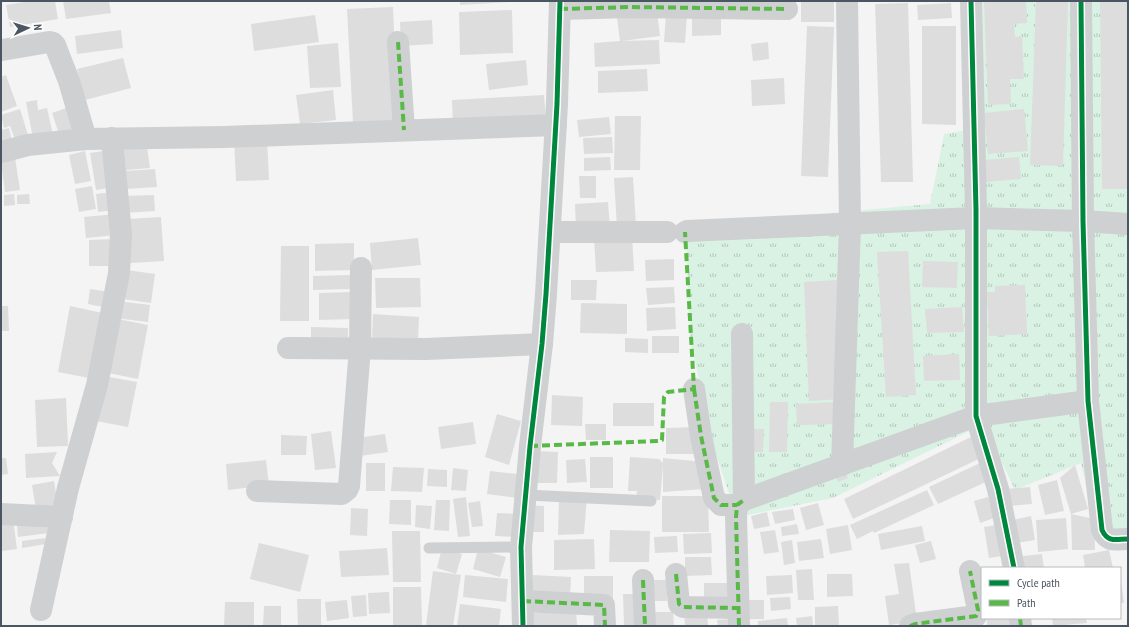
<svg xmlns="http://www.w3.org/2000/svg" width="1129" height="627" font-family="'PT Sans Narrow',sans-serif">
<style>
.grass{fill:url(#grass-tufts)}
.building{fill:#ddddde}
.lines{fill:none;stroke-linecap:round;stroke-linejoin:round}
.service{stroke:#ced0d2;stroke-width:11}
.minor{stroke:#ced0d2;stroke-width:22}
.quiet{stroke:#58b947;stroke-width:4;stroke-dasharray:8 4;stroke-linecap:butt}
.cycleway-casing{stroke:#fff;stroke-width:8}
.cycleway{stroke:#00873e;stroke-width:5}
</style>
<defs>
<pattern id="grass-tufts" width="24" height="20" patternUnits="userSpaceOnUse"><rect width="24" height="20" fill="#d9f2e3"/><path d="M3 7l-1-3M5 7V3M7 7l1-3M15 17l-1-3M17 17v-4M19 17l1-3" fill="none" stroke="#b2c7bb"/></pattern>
</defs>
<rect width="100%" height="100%" fill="#f4f4f4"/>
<path class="grass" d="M971 1H1128V541L1100 546 1081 463 1015 490 984 424 833 498 737 517 715 452 690 338 686 231 743 221 930 204 944 134 972 129Z"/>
<g class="building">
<path d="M30 1H55L58 19 10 27 6 5Z"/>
<path d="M63 1H109L111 13 66 19Z"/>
<path d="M460 1H511V2L460 5Z"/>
<rect x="801" y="1" width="33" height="21"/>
<path d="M984 1H1026L1027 23 1014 24 1015 37 1022 36 1024 79H1010L1011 104 988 105Z"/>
<path d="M1036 1H1068L1063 166 1030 165Z"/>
<path d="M1100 1H1128V189H1102Z"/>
<path d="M908 3 913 182H881L875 4Z"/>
<path d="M951 3 952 18 918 20 917 5Z"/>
<path d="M393 7 398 121 353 123 347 9Z"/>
<path d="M512 10 513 53 460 55 459 12Z"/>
<path d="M657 12 660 36 622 41 659 40 660 64 595 67 594 43 620 41 617 18Z"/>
<path d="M666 14 687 16 685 43 664 42Z"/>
<path d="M315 15 319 42 254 51 251 24Z"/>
<path d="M692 16H721V35L692 36Z"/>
<path d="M432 20 433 44 401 46 400 22Z"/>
<path d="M807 26 834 27 828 177 801 176Z"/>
<path d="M922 26H956V125L922 124Z"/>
<path d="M121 30 123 48 77 54 75 36Z"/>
<path d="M768 42 769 59 753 61 751 44Z"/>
<path d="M338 43 341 87 310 88 307 46Z"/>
<path d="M123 58 131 88 85 100 77 69Z"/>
<path d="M526 60 528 85 489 90 486 64Z"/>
<path d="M647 69 648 91 598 93V71Z"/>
<path d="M6 75 17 106 1 112V77Z"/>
<path d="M784 78 785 104 752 106 751 80Z"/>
<path d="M333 90 336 120 300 124 296 95Z"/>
<path d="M544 95 546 120 453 126 452 100Z"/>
<path d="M37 100 38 110 47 108 54 139 34 143 26 102Z"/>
<path d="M69 107 76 128 59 134 52 113Z"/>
<path d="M20 109 29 138 16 142 10 126 4 128 1 115Z"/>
<path d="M1024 109 1028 151 988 154 984 113Z"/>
<path d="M615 116H641L640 170H614Z"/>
<path d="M609 117 611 134 579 137 577 120Z"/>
<path d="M9 128 13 145 1 148V130Z"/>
<path d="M612 137 613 153 584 154 583 138Z"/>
<path d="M267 139 269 180 236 181 234 140Z"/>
<path d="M147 147 150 168 126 170 124 149Z"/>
<path d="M85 151 91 181 75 184 69 155Z"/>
<path d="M103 151 109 188 96 190 90 153Z"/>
<path d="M610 157 611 170 584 171V158Z"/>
<path d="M1019 157 1021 179 986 182 984 160Z"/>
<path d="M15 158 20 190 5 192 1 162Z"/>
<path d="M155 169 157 187 126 189 125 171Z"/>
<path d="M579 176H596V198H580Z"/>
<path d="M633 177 636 226 617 227 614 178Z"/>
<path d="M92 186 96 209 79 212 75 189Z"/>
<path d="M112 192 114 210 98 212 96 194Z"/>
<path d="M14 194 15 205 4 206V195Z"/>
<path d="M29 194 30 204H17V195Z"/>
<path d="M154 195 155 211 123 213 122 196Z"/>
<path d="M608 202 610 227 576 229 575 204Z"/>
<path d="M115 214 117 235 86 238 84 217Z"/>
<path d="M161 217 164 261 130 263 127 219Z"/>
<path d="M632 236 634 271 596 272 594 237Z"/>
<path d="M418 238 421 265 372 270 370 243Z"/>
<path d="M116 239V266H89V240Z"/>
<path d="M354 243V270L315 271V244Z"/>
<path d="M281 246H309V321H280Z"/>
<path d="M908 251 916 395 886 397 877 252Z"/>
<path d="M674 259V280L646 281 645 260Z"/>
<path d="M923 261 958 262 957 288 922 287Z"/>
<path d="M127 270 155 274 151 303 123 299Z"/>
<path d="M350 275V289L313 290V276Z"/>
<path d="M375 278H420L421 307 376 308Z"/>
<path d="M571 280H597L596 300H571Z"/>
<path d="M837 280 842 399 809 401 804 282Z"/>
<path d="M1025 285 1027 334 989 336 987 292H995V286Z"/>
<path d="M674 287 675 303 648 305 646 288Z"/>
<path d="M90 289 110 292 108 308 88 304Z"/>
<path d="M352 292V319L319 320V293Z"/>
<path d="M117 301 150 305 148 322 115 318Z"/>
<path d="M581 303 627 304V334L580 333Z"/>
<path d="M1 306H8L9 331H1Z"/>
<path d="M70 306 107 314 94 379 58 372Z"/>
<path d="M675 307 676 329 647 331 646 308Z"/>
<path d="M962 307 964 332 927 333 925 309Z"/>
<path d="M373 314 419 317 418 341 372 339Z"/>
<path d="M113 318 148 325 138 379 103 372Z"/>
<path d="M311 327 348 328V347H311Z"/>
<rect x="652" y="336" width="27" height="17"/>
<path d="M625 338 648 339V353L625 352Z"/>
<path d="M959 354 960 380 924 381 923 356Z"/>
<path d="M104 376 137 382 128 427 96 421Z"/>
<path d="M552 395 583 397 582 426 551 425Z"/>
<path d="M66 398 68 446 37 447 35 400Z"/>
<path d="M770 402H788L787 452H769Z"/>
<path d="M835 402 836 424 797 425 796 404Z"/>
<rect x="613" y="403" width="41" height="23"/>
<path d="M497 414 521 421 509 465 485 457Z"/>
<path d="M473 422 476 444 441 449 438 427Z"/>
<path d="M585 424H606V440H586Z"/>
<path d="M697 427 698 454H666V428Z"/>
<path d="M750 429H764L763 452H749Z"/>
<path d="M331 431 336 468 315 470 311 434Z"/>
<path d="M385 434 388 452 360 456 357 438Z"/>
<path d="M281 435 307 436 306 455H281Z"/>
<path d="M973 436 983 457 853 519 844 499Z"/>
<path d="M534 451 558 452 557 483H533Z"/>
<path d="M57 452 52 463 60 476 26 478 25 454Z"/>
<rect x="590" y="457" width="23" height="31"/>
<path d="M630 457 659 459 663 463V458L704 462V489L663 492V465L660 500 636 498 637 491H628Z"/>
<path d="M1 458H6L8 474 1 475Z"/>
<path d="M585 459 587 482 567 483 566 460Z"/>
<path d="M266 460 269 485 228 490 226 464Z"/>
<rect x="366" y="463" width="19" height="28"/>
<path d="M980 463 988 481 938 504 929 487Z"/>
<path d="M1075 465 1088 509 1071 514 1060 478Z"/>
<path d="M393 467 424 468 422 492 391 491Z"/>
<path d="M453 468 468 470 466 491 451 490Z"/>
<path d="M428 469 447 470V487L427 486Z"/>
<path d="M490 471 527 475 524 499 487 494Z"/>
<path d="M845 471 848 478 838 482 835 475Z"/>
<path d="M1057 480 1064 511 1045 515 1038 485Z"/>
<path d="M54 481 58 506 36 510 32 485Z"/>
<path d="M1030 487 1032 504 1008 506 1006 489Z"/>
<path d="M927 490 934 505 874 533 873 531 857 539 850 525Z"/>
<path d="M559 496 587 497 584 534 558 535Z"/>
<path d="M662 496H708L709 532H662Z"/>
<path d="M466 497 470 536 458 537 453 499Z"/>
<path d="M988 497 994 518 980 523 974 501Z"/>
<path d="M390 500H411V525L389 524Z"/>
<path d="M436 500H450L449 531 434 530Z"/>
<path d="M480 501 483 526 472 527 468 503Z"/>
<path d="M818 503 824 525 806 530 800 508Z"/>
<path d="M416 505 432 506 430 529 415 527Z"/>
<path d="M528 505 544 506V532H528Z"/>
<path d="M351 508 368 509 367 536 350 535Z"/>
<path d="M793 509 795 520 775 524 772 512Z"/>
<path d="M767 512 770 526 754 529 751 516Z"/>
<path d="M497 513 519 514 518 537 495 536Z"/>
<path d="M1071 514 1094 519 1095 550H1072Z"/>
<path d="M1031 516 1035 540 1017 543 1013 520Z"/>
<path d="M1066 518 1068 549 1038 552 1036 520Z"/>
<path d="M13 519 17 549 2 551 1 520Z"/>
<path d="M47 521 49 533 18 537 17 524Z"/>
<path d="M797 524 799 534 782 536 781 527Z"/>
<path d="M848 525 852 550 830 554 826 529Z"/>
<path d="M997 525 1002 556 989 558 984 527Z"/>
<path d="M922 526 925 541 881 550 878 534Z"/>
<path d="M610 530 650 531 649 562H609Z"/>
<path d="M775 530 779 552 764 554 760 532Z"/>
<path d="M392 531H420L421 582H393Z"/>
<path d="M711 533 712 553 684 554 683 534Z"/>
<path d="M677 536 678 552 655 553 654 537Z"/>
<path d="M45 538 46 544 22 548V541Z"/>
<path d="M594 539 595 569 554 570V540Z"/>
<path d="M821 539 824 558 799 561 797 542Z"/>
<path d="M792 540 795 563 784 565 781 542Z"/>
<path d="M931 541 936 559 920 563 915 545Z"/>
<path d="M259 543 309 555 300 592 250 579Z"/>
<path d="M387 548 389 575 341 577 339 551Z"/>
<path d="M442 548 462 554 456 574 437 568Z"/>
<path d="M478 549 506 557 500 577 473 569Z"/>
<path d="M1109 550 1113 568H1085L1083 555Z"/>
<path d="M1042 554 1044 568H1024L1023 556Z"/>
<path d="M685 557H711L712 575 685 576Z"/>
<path d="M909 563 917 621 889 625 885 596 899 594 894 564Z"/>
<path d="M812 569 814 600H798L796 570Z"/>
<path d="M433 571 461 575 453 626 426 625Z"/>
<path d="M827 574H852L853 596 827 597Z"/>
<path d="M465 575 508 579 506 602 463 597Z"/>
<path d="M533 575 571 577 570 596 532 594Z"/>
<path d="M792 575 793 593 767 595 766 576Z"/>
<rect x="584" y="576" width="29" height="23"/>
<rect x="648" y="580" width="19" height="21"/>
<path d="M1120 580H1121L1124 603H1120Z"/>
<rect x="704" y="583" width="23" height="21"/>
<path d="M393 587H421L422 626H393Z"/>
<path d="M389 592 390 613 369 614 368 593Z"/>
<path d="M623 594H638L639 626H624Z"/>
<path d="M366 595 367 616 353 617 351 596Z"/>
<path d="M790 597 791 609 771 611 770 598Z"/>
<path d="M297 599H321V626H298Z"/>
<path d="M347 600 349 618 327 621 325 602Z"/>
<path d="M748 600H764V619H749Z"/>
<path d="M225 602H254V626H224Z"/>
<path d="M460 604 501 609 499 626H457Z"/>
<path d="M264 606H281V626H263Z"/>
<path d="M838 606 839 626H815V607Z"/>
<path d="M576 609 577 626H531L530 613Z"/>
<path d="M651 612H673L674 626H651Z"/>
<path d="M707 612 708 626H685L684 613Z"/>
<path d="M812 616 813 626H797L796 618Z"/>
<path d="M787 618 788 626H758V621Z"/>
<rect x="987" y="618" width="30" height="8"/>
<path d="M1052 618H1086L1087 623 1053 626Z"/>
<path d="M731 619V626H718L717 620Z"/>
</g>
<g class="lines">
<g class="service">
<path d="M526 495 651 501"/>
<path d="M429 548 521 547"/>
</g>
<g class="minor">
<path d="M971 1 976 210V416L998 489 1014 568"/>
<path d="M1081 1 1083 221 1088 401 1102 530C1108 543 1116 539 1128 539"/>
<path d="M560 9 630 7 787 9"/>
<path d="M398 42 404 130"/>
<path d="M2 50 49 42 53 43 55 45 69 81 86 139"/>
<path d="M1 152 28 145 86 139 224 137 556 125"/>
<path d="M550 232H667"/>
<path d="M685 232 687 231 975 218 1083 221 1128 224"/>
<path d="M742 334 744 500"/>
<path d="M288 348 426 349 542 344"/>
<path d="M694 389 701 436 714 498 721 505H737"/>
<path d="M842 465 850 223 847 1"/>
<path d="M257 491 342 494 347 490 349 486 360 348 361 268"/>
<path d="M1 514 62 517"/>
<path d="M676 574 679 604 683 607 738 608"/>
<path d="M643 580 645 626"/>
<path d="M523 601 604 605 605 626"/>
<path d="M41 610 68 488 97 385 119 273 121 234 112 138"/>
<path d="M1020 618 1021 626"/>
<path d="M523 626 521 547 530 446 542 344 546 294 557 104 560 1"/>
<path d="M739 626 736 517 737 505 744 500 976 416 1088 401"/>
<path d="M910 626 915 624 976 616 978 610 970 571"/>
</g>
<g class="quiet">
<path d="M560 9 630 7 787 9"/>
<path d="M398 42 404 130"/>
<path d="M694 389 701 436 714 498 721 505H737"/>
<path d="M530 446 659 441 662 440 664 397 668 392 694 389 685 232"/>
<path d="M676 574 679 604 683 607 738 608"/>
<path d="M643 580 645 626"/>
<path d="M523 601 604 605 605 626"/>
<path d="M1020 618 1021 626"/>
<path d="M739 626 736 517 737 505 744 500"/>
<path d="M910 626 915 624 976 616 978 610 970 571"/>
</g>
<g class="cycleway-casing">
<g id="cycleway">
<path d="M971 1 976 210V416L998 489 1014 568"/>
<path d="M1081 1 1083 221 1088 401 1102 530C1108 543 1116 539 1128 539"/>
<path d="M523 626 521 547 530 446 542 344 546 294 557 104 560 1"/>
</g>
</g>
<use href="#cycleway" class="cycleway"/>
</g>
<rect width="1129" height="627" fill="none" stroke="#4a5661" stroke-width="4"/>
<rect x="981" y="567" width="140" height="52" fill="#ffffff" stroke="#b7bbc0"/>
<rect x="989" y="580" width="20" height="6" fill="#00873e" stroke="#b7bbc0"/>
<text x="1017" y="587" font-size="12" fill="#4a5661">Cycle path</text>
<rect x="989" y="600" width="20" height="6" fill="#58b947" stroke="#b7bbc0"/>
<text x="1017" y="607" font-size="12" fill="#4a5661">Path</text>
<g transform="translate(28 28) rotate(86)" stroke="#ffffff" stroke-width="3" paint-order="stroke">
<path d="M0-3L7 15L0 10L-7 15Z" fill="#4a5661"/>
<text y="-6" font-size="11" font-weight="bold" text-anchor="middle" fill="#4a5661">N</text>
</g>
</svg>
